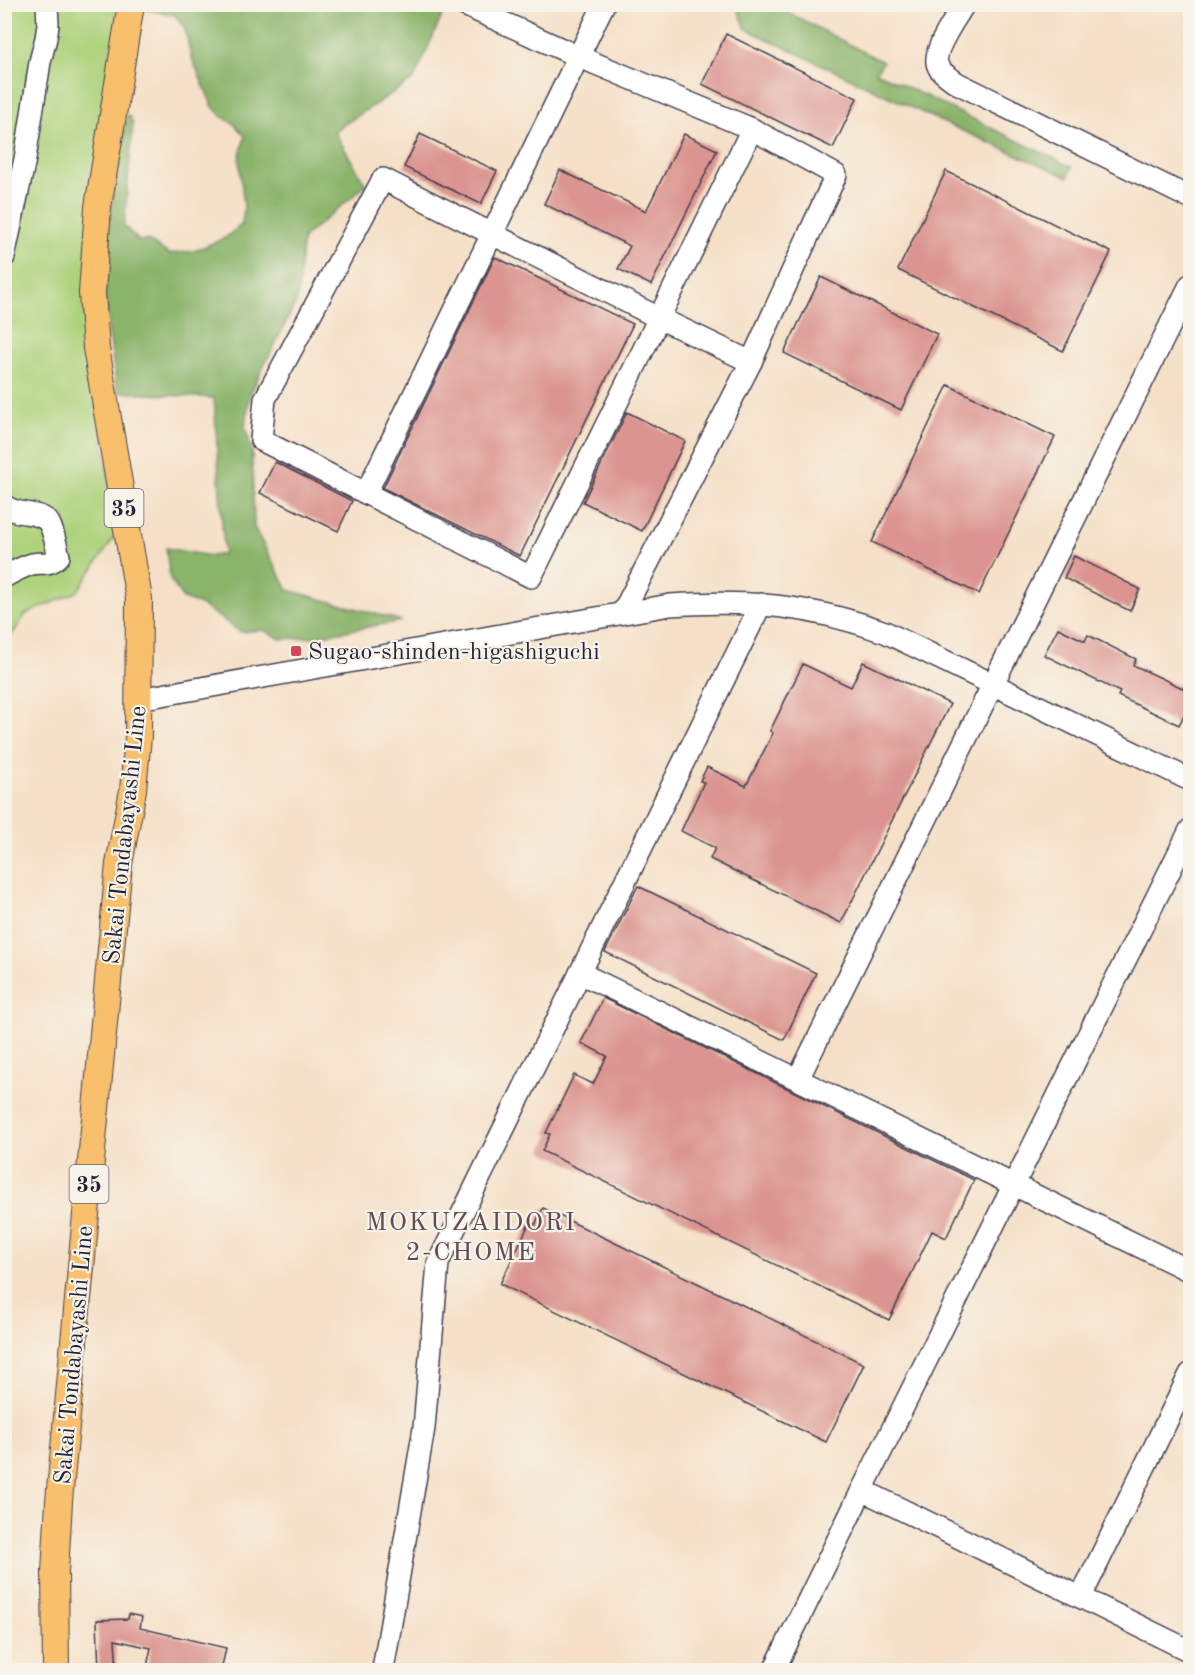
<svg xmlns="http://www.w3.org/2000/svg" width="1195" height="1675" font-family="'Old Standard TT',serif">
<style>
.green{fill:#add27b;stroke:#687a5b;stroke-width:1.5}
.forest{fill:#8ab46b;stroke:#566b53;stroke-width:1.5}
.building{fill:#db948f}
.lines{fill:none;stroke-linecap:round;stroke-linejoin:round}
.minor-casing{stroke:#423e50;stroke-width:24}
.major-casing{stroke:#423e50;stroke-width:28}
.minor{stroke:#fff;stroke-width:21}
.major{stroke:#f8bf6c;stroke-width:26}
.poi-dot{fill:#d1495b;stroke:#f7f3e8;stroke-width:2}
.labels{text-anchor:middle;stroke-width:4.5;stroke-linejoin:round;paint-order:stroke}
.shield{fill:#f7f3e8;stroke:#62616f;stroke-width:1.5}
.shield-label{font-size:22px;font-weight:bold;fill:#22223b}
.poi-label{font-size:24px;fill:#22223b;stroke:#f7f3e8;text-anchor:start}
.street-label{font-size:24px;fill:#22223b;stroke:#f7f3e8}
.neighbourhood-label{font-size:26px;letter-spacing:1.5px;fill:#634a58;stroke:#f7f3e8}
</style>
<rect width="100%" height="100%" fill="#f7f3e8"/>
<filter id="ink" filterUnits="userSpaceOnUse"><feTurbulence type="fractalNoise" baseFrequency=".0167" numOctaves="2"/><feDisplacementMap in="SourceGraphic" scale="12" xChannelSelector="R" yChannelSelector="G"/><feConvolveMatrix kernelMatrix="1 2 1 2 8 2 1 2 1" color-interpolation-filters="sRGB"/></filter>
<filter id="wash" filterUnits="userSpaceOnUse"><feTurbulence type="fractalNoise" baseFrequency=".008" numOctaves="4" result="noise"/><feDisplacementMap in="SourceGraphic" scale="24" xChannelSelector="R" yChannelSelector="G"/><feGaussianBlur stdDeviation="1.35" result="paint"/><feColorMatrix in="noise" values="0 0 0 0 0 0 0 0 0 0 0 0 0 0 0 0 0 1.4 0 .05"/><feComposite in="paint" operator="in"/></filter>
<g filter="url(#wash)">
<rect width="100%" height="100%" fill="#f5e0c7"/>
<path class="green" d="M5 5H121L85 308 116 535 77 592 26 614 5 645Z"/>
<g class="forest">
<path d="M433 4 445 9 414 79 334 131 366 185 303 238 297 300 250 394 245 426 252 450 254 527 288 590 402 621 311 637 281 639 263 630 241 632 201 605 183 599 170 579 166 548 210 556 224 554 214 398 117 392C111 348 103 302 106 257 109 210 119 162 127 115L131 118 133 125 124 226 139 241 147 240 169 254 194 251 225 238 242 224 244 207 239 159 245 136 233 123 221 116 212 105 191 56 185 29 175 15 144 9 145 5Z"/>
<path d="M736 5H774L883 62 876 72 1072 167 1068 177 940 121 746 29Z"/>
</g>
<g id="blocks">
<g class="building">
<path d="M726 34 857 98 833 148 702 84Z"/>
<path d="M420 134 497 171 481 204 404 167Z"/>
<path d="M684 134 717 150 651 285 618 269 630 246 544 204 560 170 646 211Z"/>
<path d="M946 171 1111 252 1063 351 898 270Z"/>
<path d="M495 257 633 324 520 556 383 488Z"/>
<path d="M821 277 937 334 901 410 784 353Z"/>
<path d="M948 385 1055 437 979 594 872 542Z"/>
<path d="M627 412 685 441 642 531 583 502Z"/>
<path d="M275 462 352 501 338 531 260 493Z"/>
<path d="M1074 556 1140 589 1130 611 1064 578Z"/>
<path d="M1058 628 1085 641 1088 635 1136 659 1133 665 1191 692V701L1179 725 1118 696 1120 692 1044 655Z"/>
<path d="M863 662 950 704 841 923 710 859 715 848 681 831 704 782 700 781 707 767 746 786 773 733 770 731 803 664 851 687Z"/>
<path d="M638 886 816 973 784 1040 605 952Z"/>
<path d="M603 998 974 1180 946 1238 932 1231 889 1320 542 1151 550 1134 546 1133 574 1075 593 1084 607 1056 581 1043Z"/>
<path d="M543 1208 864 1364 826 1442 500 1284 530 1222 535 1225Z"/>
<path d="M129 1614 142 1617 140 1628 226 1648 221 1671H146L151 1648 115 1640 117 1671H99L97 1620 128 1619Z"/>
</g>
</g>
</g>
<g filter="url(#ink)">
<use href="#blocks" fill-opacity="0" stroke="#423e50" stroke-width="1.5"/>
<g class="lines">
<g class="minor-casing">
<g id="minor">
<path d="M462 4 577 56 752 129 836 175 751 362 623 612"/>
<path d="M964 4C956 19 929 53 939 68 943 74 952 79 957 83L1190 198"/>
<path d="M383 179 659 318 531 577 261 440 265 399Z"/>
<path d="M4 257 25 159 40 62 46 38 48 25 47 4"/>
<path d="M751 362 659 318 752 129"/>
<path d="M366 493 604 4"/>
<path d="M4 505C17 517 41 510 49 523 54 532 56 546 59 556 50 566 43 562 32 564 22 567 13 572 4 577"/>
<path d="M139 699 670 605C751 600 809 605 885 632L1190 780"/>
<path d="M1190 830 862 1490 1190 1651"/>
<path d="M580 973 1190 1271"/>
<path d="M798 1079 1190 285"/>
<path d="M1081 1597 1190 1374"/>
<path d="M383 1670 424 1428 438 1263 761 604"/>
<path d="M774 1670 862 1490"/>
</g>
</g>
<g class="major-casing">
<path id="major" d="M56 1670 55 1572 59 1501 119 864 133 790 138 737 139 599 96 348 92 293 98 207 131 4"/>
</g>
<use href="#minor" class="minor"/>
<use href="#major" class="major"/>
</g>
</g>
<rect class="poi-dot" x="290" y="645" width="12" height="12" rx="3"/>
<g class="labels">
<g class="shield">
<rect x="104.5" y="489" width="39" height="38" rx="4.5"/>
<rect x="69.5" y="1165" width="39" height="38" rx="4.5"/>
</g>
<g class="shield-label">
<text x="124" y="516">35</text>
<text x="89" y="1192">35</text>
</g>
<g class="poi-label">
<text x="308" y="659">Sugao-shinden-higashiguchi</text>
</g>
<g class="street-label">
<text transform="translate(124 835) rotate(-84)" y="8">Sakai Tondabayashi Line</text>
<text transform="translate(73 1355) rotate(-85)" y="8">Sakai Tondabayashi Line</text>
</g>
<g class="neighbourhood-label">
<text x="471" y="1230">MOKUZAIDORI<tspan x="471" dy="30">2-CHOME</tspan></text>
</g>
</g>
<rect width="1195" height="1675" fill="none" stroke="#f7f3e8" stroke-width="24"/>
</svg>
